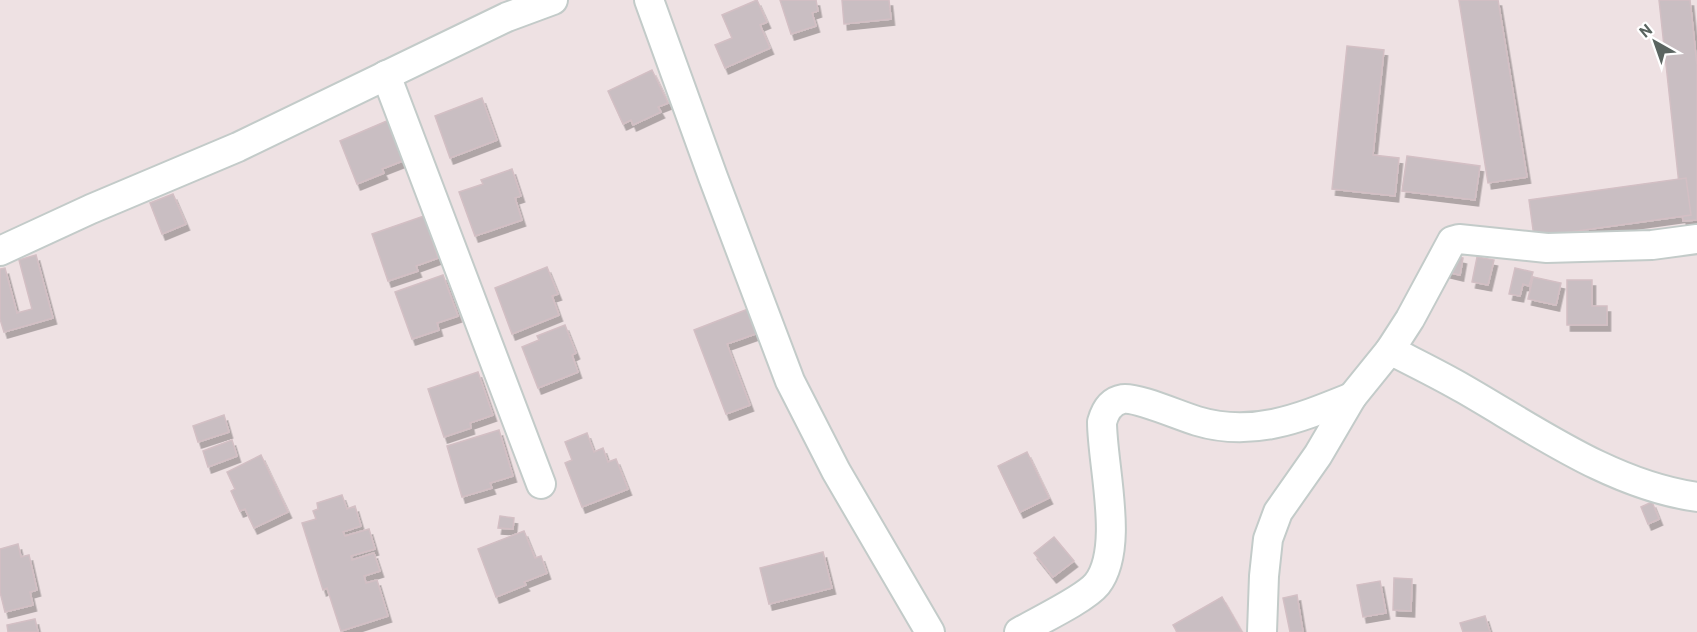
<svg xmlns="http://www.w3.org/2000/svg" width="1697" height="632" font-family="Barlow,sans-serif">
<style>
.building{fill:#c9bec2;stroke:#d3bfc4;stroke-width:1.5;filter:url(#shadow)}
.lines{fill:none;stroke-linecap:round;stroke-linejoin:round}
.minor-casing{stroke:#c3cbc9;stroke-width:32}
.minor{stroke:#fff;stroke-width:28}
</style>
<defs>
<filter id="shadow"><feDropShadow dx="3.5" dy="6" stdDeviation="0" flood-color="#0004"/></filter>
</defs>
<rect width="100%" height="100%" fill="#eee1e3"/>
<g class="building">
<path d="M757 0 767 22 760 25 770 48 725 68 715 45 732 38 722 15Z"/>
<path d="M780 0H816L818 11 812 13 816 26 791 34Z"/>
<path d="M842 0H889L891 19 844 24Z"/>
<path d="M1459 0H1498L1527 177 1488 183Z"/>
<path d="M1659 0H1690L1697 66V220L1683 221Z"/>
<path d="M1347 46 1384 50 1373 155 1399 158 1395 196 1332 189Z"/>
<path d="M652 70 668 103 658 107 661 112 633 125 631 120 623 124 608 91Z"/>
<path d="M482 98 497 140 450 158 435 116Z"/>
<path d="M389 120 405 160 382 169 384 173 357 184 340 141Z"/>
<path d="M1407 156 1480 166 1475 200 1402 191Z"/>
<path d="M512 169 521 196 515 198 522 220 475 236 459 192 483 184 481 180Z"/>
<path d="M1686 178 1691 215 1534 237 1529 200Z"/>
<path d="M173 194 186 224 162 234 150 203Z"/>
<path d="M424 216 438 258 416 266 418 271 388 281 372 234Z"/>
<path d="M36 255 53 318 4 332 0 319V269L5 268 17 313 32 309 19 260Z"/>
<path d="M1451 255 1463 258 1460 275 1447 272Z"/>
<path d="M1477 257 1494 260 1488 285 1472 282Z"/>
<path d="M547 267 558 294 552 296 559 315 512 334 495 288Z"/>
<path d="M1515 268 1533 272 1529 286 1523 284 1520 296 1509 294Z"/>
<path d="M443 275 458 316 437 323 439 330 412 339 395 292Z"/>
<path d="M1533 277 1561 283 1556 305 1528 299Z"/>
<path d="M1567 280H1592V306H1607V325H1567Z"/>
<path d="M748 309 758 333 727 344 750 405 726 414 694 330Z"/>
<path d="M565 325 576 353 572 355 578 372 538 388 522 347 539 340 537 336Z"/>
<path d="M478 372 493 415 470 423 471 428 444 437 428 389Z"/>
<path d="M224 415 229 432 198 442 193 426Z"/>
<path d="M499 430 513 476 490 483 492 488 462 497 447 446Z"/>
<path d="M587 433 594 452 603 448 608 462 616 459 628 489 582 507 565 463 572 460 565 442Z"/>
<path d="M232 440 237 456 208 467 203 451Z"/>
<path d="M1027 452 1049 498 1020 512 998 466Z"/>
<path d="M261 455 288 512 254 528 245 509 240 511 231 491 235 489 227 472Z"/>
<path d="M342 495 347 509 355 506 361 526 343 532 345 536 369 529 375 549 351 556 352 560 374 553 380 571 364 576 366 583 377 580 388 616 341 631 327 588 323 590 302 523 316 519 313 511 318 509 317 503Z"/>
<path d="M1652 502 1659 519 1648 524 1641 507Z"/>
<path d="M500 516 514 518 513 529 498 528Z"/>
<path d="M524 531 535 558 541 556 547 573 524 582 526 585 496 597 478 549Z"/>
<path d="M1054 537 1074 561 1053 577 1034 553Z"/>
<path d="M18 544 21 557 29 555 37 590 30 592 33 605 5 612 0 592V549Z"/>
<path d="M823 552 832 588 769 604 760 568Z"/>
<path d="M1394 578 1412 579 1411 611 1393 610Z"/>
<path d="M1380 581 1386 613 1363 617 1357 585Z"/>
<path d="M1297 595 1303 632H1290L1283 598Z"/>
<path d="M1222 597 1242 632H1177L1173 625Z"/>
<path d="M1485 616 1490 632H1463L1460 623Z"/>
<path d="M35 619 38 632H8L7 625Z"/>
</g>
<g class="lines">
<g class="minor-casing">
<g id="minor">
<path d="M649 0 713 177 790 381 836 471 930 632"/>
<path d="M386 75 541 484"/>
<path d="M0 251 91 209 238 147 507 17 553 0"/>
<path d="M1390 350C1415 363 1440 375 1464 389 1537 431 1612 485 1697 497"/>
<path d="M1019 632C1038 621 1085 599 1097 584 1125 548 1102 465 1102 422 1105 411 1111 401 1123 399 1137 397 1180 416 1197 421 1253 438 1300 418 1352 397"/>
<path d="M1262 632 1264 576 1268 539 1278 512 1318 455 1352 397 1390 350 1410 319 1452 241 1459 239 1547 248 1652 245 1697 239"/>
</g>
</g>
<use href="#minor" class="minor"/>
</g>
<g transform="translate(1655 42) rotate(320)" stroke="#ffffff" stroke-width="4.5" paint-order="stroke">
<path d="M0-4.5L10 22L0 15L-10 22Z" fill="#5a6460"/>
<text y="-9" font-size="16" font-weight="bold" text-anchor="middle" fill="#5a6460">N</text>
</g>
</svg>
